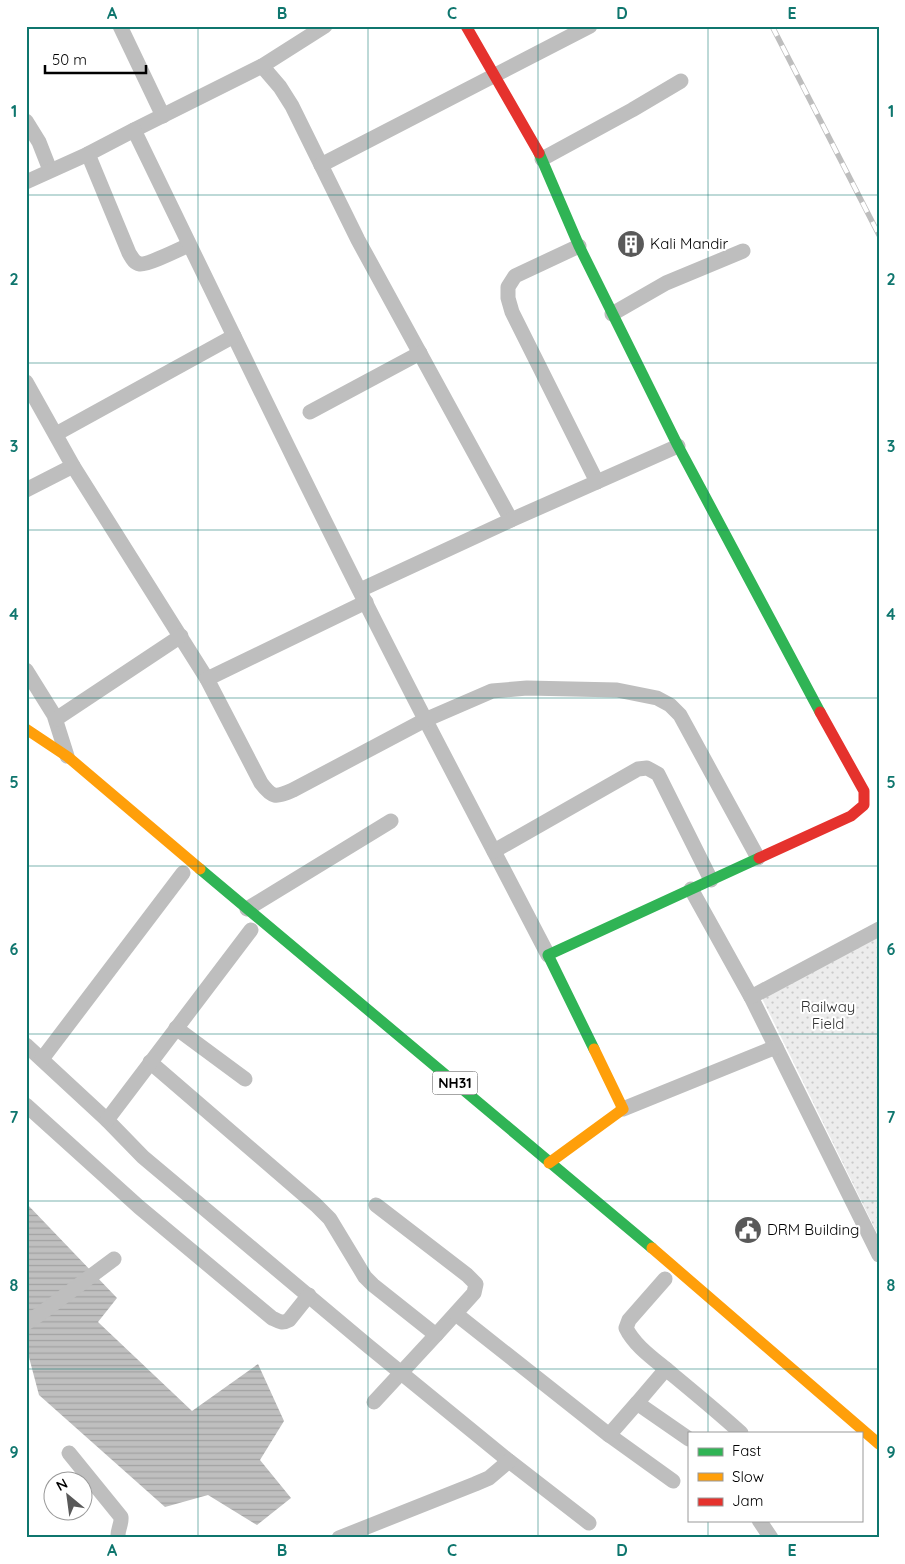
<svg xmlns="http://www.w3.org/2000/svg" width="905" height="1564" font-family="Quicksand,sans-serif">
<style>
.grass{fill:url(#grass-dots)}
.water{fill:url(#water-rules)}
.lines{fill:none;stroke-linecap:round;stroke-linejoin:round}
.street{stroke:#bebebe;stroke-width:15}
.fast{stroke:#30b455;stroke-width:11}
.slow{stroke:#ff9f0a;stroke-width:11}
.jam{stroke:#e5322d;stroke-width:11}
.rail-casing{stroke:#bebebe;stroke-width:5.5}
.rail{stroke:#fff;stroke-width:4;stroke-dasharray:11;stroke-linecap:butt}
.grid{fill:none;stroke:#0f766e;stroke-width:1;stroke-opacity:0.55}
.labels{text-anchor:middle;stroke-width:4;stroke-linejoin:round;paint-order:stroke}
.shield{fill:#fff;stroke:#4c4c4c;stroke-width:1}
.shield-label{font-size:14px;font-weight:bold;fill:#000}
.poi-label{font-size:15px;fill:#000;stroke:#fff;text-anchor:start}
.park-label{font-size:15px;fill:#333;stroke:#fff}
.neatline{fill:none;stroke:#0f766e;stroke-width:2}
.grid-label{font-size:16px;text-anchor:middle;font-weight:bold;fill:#0f766e}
</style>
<defs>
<pattern id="grass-dots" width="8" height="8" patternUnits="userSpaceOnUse" patternTransform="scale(1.25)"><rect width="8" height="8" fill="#ececec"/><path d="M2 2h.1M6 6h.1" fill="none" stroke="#c9c9c9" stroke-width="1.8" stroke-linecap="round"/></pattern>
<pattern id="water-rules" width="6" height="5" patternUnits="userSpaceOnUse" patternTransform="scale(1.25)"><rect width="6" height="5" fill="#bfbfbf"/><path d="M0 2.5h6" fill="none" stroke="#a2a2a2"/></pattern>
</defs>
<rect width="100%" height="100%" fill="#fff"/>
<path class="grass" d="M879 935V1237L759 992Z"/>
<path class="water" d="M26 1203 117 1298 98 1322 192 1411 258 1364 284 1421 260 1460 291 1498 257 1525 208 1495 165 1507 39 1395 26 1346Z"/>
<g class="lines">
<g class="street">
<path d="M120 26 163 116"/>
<path d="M262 66 280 87 292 106 358 240 511 520"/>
<path d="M26 121 39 142 50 170"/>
<path d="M134 130 262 66 325 26"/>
<path d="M88 154 129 253C132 258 134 263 140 264 148 265 180 249 189 245"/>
<path d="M542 159 632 110 681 81"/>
<path d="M321 165 590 26"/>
<path d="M26 182 88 154 134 130C230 328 325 526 426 721 466 799 507 877 548 955"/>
<path d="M579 246 515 276 508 287V298L512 312 597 482"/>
<path d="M612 314 666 283 743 251"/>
<path d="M26 382 73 466 26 490"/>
<path d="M310 412 420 353"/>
<path d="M56 434 234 336"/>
<path d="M73 466 207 679 261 783C273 799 276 797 293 790L425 720 492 691 527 688 617 690 657 698 670 705 680 715 758 858"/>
<path d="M360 590 511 520 678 446"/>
<path d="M26 670 54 715 67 756"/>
<path d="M207 679 366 602"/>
<path d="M56 719 181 636"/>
<path d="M494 851 638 769 647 768 658 774 711 880"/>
<path d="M691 889 751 997 879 1255"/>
<path d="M247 909 391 821"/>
<path d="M751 997 879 929"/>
<path d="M176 1028 245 1079"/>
<path d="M26 1045 107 1120 143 1157 367 1345 509 1461 589 1523"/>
<path d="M42 1059 183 873"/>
<path d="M150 1062 316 1205 330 1219 365 1277 373 1285 436 1335 474 1293 476 1284 467 1275 376 1205"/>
<path d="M26 1105 139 1207 272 1318C278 1321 282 1324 289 1320L309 1295"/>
<path d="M623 1109 776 1047"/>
<path d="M107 1120 251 930"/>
<path d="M665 1279 629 1320 626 1328C635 1347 657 1361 673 1375 696 1394 719 1413 741 1433"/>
<path d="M456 1314 609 1435 673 1481"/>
<path d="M26 1323 40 1314 114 1259"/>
<path d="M666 1369 637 1403 689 1439"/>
<path d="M374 1402 436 1335"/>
<path d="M609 1435 637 1403"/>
<path d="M69 1453 121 1517C122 1524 117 1530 118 1538"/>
<path d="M759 1520 771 1538"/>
<path d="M339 1538 475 1484 489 1478 509 1461"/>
</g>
<g class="fast">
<path d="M539 153 579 246 678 446 820 712"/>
<path d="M200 869 652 1248"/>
<path d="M594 1049 548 955 759 858"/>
</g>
<g class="slow">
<path d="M26 729 68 757 200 869"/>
<path d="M549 1163 623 1109 594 1049"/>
<path d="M652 1248 879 1444"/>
</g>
<g class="jam">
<path d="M466 26 539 153"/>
<path d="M759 858 851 816 864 805V791L820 712"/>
</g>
<g class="rail-casing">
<path id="rail" d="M772 26 879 235"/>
</g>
<use href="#rail" class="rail"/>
</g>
<path class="grid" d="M198 26V1538M368 26V1538M538 26V1538M708 26V1433M26 195H879M26 363H879M26 530H879M26 698H879M26 866H879M26 1034H879M26 1201H879M26 1369H879M708 1520V1538"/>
<defs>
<g id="building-disc" transform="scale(1.4375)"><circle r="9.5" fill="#595959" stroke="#fff"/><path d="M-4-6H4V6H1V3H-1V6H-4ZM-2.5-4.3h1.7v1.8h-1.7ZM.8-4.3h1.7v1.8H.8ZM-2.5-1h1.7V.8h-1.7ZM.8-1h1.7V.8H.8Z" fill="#fff"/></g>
<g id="civic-disc" transform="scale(1.4375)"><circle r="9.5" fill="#595959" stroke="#fff"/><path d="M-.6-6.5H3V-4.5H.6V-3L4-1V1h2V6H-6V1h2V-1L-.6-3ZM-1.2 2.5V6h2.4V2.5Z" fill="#fff"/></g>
</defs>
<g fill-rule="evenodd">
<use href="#building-disc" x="631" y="244"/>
<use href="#civic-disc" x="748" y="1230"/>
</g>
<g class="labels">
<rect class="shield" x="432.5" y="1071.5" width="45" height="23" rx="4"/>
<g class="shield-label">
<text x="455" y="1088">NH31</text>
</g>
<g class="poi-label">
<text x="650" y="249">Kali Mandir</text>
<text x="767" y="1235">DRM Building</text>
</g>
<g class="park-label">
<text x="828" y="1012">Railway<tspan x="828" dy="17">Field</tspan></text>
</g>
</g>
<rect width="905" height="1564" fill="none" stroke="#ffffff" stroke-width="55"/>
<rect x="688" y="1432" width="175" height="90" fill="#ffffff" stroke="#999999"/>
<rect x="698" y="1448" width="25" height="8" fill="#30b455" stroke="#999999"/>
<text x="732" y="1456" font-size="15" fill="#000000">Fast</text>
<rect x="698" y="1473" width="25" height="8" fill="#ff9f0a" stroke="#999999"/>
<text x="732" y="1482" font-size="15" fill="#000000">Slow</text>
<rect x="698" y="1498" width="25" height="8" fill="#e5322d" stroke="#999999"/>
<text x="732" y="1506" font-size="15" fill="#000000">Jam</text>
<g transform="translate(68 1496) rotate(331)"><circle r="24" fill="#ffffff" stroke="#999999"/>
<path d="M0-4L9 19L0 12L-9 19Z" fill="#595959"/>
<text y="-8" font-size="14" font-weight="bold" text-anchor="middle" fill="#000000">N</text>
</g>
<path d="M45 65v8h101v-8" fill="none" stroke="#000000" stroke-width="2.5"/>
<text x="52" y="65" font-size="15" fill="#000000" stroke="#ffffff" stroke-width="4" paint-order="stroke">50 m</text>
<rect x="28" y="28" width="850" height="1508" class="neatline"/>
<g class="grid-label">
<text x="112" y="19">A</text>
<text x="282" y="19">B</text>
<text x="452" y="19">C</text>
<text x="622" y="19">D</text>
<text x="792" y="19">E</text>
<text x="14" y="117">1</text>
<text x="891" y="117">1</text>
<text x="14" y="285">2</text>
<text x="891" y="285">2</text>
<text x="14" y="452">3</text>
<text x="891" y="452">3</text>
<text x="14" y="620">4</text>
<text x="891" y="620">4</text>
<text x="14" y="788">5</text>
<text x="891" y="788">5</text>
<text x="14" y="955">6</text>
<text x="891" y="955">6</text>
<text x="14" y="1123">7</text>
<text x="891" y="1123">7</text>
<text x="14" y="1291">8</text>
<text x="891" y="1291">8</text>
<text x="14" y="1458">9</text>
<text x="891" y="1458">9</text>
<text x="112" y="1556">A</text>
<text x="282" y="1556">B</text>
<text x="452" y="1556">C</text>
<text x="622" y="1556">D</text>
<text x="792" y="1556">E</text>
</g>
</svg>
